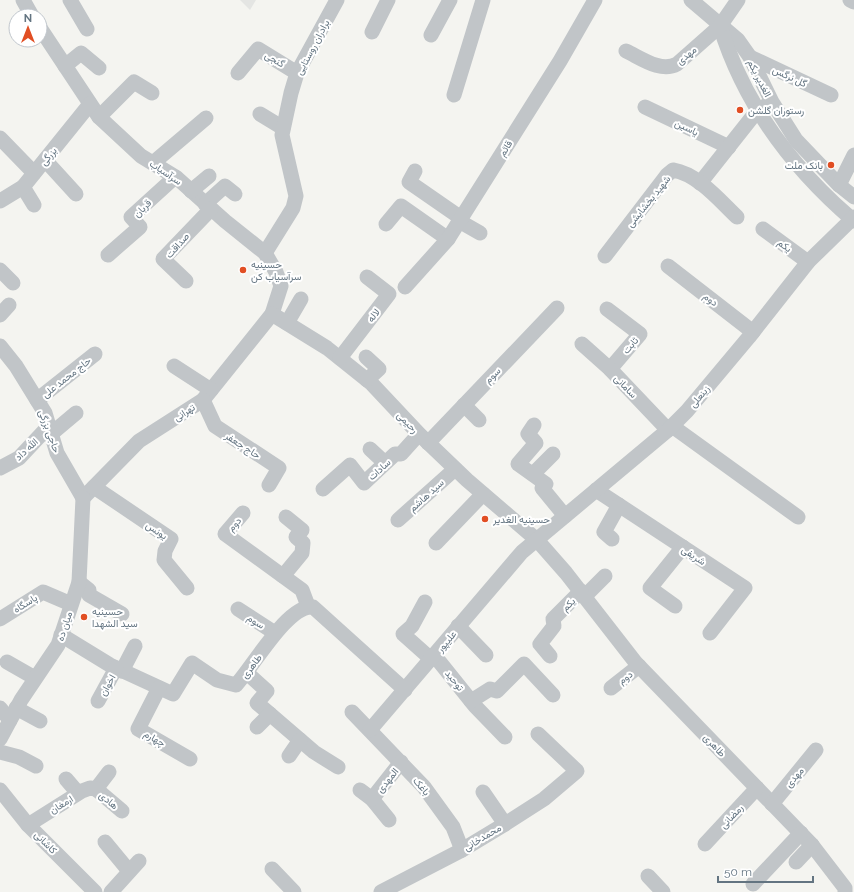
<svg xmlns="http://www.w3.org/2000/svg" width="854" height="892" font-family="Raleway,Vazirmatn,sans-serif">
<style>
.built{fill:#e4e5e3}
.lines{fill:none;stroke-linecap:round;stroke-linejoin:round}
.minor{stroke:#c1c5c8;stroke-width:15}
.poi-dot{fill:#e14e23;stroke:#fff;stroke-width:1.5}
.labels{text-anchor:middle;stroke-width:4;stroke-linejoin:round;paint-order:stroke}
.street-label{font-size:10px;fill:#637481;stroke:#fff}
.poi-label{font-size:10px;fill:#637481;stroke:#fff;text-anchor:start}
</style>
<rect width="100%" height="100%" fill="#f4f4f0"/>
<path class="built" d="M240 0H256L250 10Z"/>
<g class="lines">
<g class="minor">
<path d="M23 0 32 16"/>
<path d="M70 0 87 29"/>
<path d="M691 0 738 40 750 57 772 102 796 140 839 185 854 197"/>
<path d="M850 0 854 2"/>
<path d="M720 26C744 104 792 168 854 221"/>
<path d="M40 28 99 117 141 156 177 178 225 221 265 253 276 272 281 286 272 314 203 400 139 441 83 498"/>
<path d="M372 32 388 0"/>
<path d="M431 35 450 0"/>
<path d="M626 51C641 58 661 73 677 64L720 26 738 0"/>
<path d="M750 57 831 95"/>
<path d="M65 66 81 53 99 68"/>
<path d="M238 73 258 49 297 73"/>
<path d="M454 95 483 0"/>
<path d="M645 107 729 147"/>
<path d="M260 114 283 128"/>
<path d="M99 117 134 82 152 93"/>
<path d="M0 138 34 173"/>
<path d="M45 160 76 194"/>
<path d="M153 163 206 118"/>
<path d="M415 171 409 182 461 218"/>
<path d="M700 183 757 111 765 106"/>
<path d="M839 185 854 155"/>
<path d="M23 187 34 205"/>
<path d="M191 191 209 176"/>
<path d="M0 201 23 187 90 104"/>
<path d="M205 204 225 186 235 194"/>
<path d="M459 221 480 233"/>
<path d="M386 224 401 206 448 239"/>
<path d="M763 229 808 262"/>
<path d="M265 253 293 208 296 196 282 135 291 93 297 73 337 0"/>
<path d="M108 255 140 227 131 217 175 177"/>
<path d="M605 256 667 175 673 170C698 174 720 201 737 217"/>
<path d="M668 266 753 332"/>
<path d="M0 270 13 283"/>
<path d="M186 281 163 259 211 209"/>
<path d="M405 287 448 239 560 61 595 0"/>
<path d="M607 309 640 334 610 369"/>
<path d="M272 314 327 348 372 384 419 434 467 480 537 540 566 573 636 663 812 845 845 888V892"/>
<path d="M0 315 9 305"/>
<path d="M287 323 301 299"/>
<path d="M582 344 610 369 668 430"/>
<path d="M0 346 16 366 45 413 57 453 83 498"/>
<path d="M366 357 379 369 367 380"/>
<path d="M340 358 389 294 367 277"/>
<path d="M174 366 211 390"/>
<path d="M37 400 95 354"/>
<path d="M203 400 215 426 279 468 269 485"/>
<path d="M464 405 479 420"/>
<path d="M534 425 528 434 536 443 518 464 546 484 542 488 565 516"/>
<path d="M672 426 798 517"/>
<path d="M51 434 76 413"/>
<path d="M428 443 557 308"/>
<path d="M370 449 385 463"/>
<path d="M0 468 19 458 49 426"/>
<path d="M533 474 553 454"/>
<path d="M94 487 171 539 165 551 164 560 187 588"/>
<path d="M323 489 350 465 364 483 395 454H401L419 434"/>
<path d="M596 490 745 588 710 633"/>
<path d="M243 513 225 534 302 590 308 606"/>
<path d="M398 520 455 469"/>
<path d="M612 539 604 532 619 505"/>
<path d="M436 543 483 494"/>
<path d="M283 576 302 553 303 543 296 537 302 530 286 517"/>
<path d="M79 582 89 590V595L122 614"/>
<path d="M585 596 605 576"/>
<path d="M425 602 412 626 403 634 431 659"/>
<path d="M675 606 650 588 683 547"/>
<path d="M238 609 275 633"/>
<path d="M0 619 43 592 71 604"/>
<path d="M458 626 486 655"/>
<path d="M61 635 110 665 173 694 192 663 217 680 236 685C253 667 288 604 313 607L405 690"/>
<path d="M434 655 475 706 505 737"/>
<path d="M550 656 540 644 554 626 553 619 581 591"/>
<path d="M7 662 35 678"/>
<path d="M122 671 135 646"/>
<path d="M247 673 267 691 257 703 314 752 338 767"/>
<path d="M159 688 138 729 190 759"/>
<path d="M611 688 639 666"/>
<path d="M98 701 116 668"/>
<path d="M471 701 490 689 497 691 524 664 553 695"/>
<path d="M0 708 10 720"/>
<path d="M16 708 40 721"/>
<path d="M352 712 424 787 453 827 462 850"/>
<path d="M257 727 270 714"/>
<path d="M370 730 522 552 668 430 687 411 749 337 808 262 854 217"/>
<path d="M0 739 21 700 58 645 79 582 83 498"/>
<path d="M0 752 19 757 36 766"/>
<path d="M289 756 300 740"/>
<path d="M66 779 78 793"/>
<path d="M96 789 122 811"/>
<path d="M96 789 109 772"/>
<path d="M0 790 28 825 95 892"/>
<path d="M360 790 372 799 389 820"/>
<path d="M483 792 505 824"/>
<path d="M372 799 401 762"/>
<path d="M772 804 816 750"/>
<path d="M28 825 82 791 90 788 96 789"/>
<path d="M105 842 129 871"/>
<path d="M705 844 757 788"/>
<path d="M796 862 812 845"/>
<path d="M272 869 294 892"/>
<path d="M648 876 663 892"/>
<path d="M753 884 801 833"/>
<path d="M111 892 139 861"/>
<path d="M381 892 462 850 505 824 544 799 577 771 538 734"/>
</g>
</g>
<g class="poi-dot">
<circle cx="740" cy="110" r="4"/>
<circle cx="831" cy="165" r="4"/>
<circle cx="243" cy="270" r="4"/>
<circle cx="485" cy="519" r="4"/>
<circle cx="84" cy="617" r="4"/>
</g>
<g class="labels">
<g class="street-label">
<text transform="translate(312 47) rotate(-62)" y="4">برادران روستایی</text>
<text transform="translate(686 55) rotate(-40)" y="4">مهدی</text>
<text transform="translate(275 59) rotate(31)" y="4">گنجی</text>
<text transform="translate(790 76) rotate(25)" y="4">گل نرگس</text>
<text transform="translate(760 78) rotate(63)" y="4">الغدیر یکم</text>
<text transform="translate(687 127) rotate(26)" y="4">یاسین</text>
<text transform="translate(505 148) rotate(-58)" y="4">قائم</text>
<text transform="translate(48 156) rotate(-51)" y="4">بزرگی</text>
<text transform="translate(166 172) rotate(34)" y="4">سرآسیاب</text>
<text transform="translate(648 201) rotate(-51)" y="4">شهید بخشایشی</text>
<text transform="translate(142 208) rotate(-45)" y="4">قربان</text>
<text transform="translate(177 245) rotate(-48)" y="4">صداقت</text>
<text transform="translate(785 245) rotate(36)" y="4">یکم</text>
<text transform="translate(711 299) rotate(38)" y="4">دوم</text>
<text transform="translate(373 315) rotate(-52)" y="4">لاله</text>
<text transform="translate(630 345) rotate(-49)" y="4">ثابت</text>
<text transform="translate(492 375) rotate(-46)" y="4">سوم</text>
<text transform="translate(66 377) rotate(-38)" y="4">حاج محمد علی</text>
<text transform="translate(626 386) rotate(46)" y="4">سامانی</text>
<text transform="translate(699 396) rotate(-50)" y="4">زینعلی</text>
<text transform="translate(184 412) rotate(-33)" y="4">تهرانی</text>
<text transform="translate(408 422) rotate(46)" y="4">رحیمی</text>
<text transform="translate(50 431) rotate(70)" y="4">حاجی بزرگی</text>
<text transform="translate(243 445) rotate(33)" y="4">حاج جعفر</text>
<text transform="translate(26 449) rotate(-43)" y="4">الله داد</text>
<text transform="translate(379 469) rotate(-42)" y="4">سادات</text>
<text transform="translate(426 495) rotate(-42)" y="4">سید هاشم</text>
<text transform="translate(234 524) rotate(-49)" y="4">دوم</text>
<text transform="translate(157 530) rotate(34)" y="4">یونس</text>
<text transform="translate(694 555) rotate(33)" y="4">شریفی</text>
<text transform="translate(25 603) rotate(-32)" y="4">پاسگاه</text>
<text transform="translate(568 604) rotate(-45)" y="4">یکم</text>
<text transform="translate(256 621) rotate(32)" y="4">سوم</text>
<text transform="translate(64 626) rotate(-72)" y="4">میان ده</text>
<text transform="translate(446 641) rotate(-50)" y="4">علیپور</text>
<text transform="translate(251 666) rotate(-53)" y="4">طاهری</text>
<text transform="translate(625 677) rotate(-38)" y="4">دوم</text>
<text transform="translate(455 680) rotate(51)" y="4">توحید</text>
<text transform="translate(107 685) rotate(-61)" y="4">اخوان</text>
<text transform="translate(155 738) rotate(30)" y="4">چهارم</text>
<text transform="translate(715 745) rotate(47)" y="4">طاهری</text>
<text transform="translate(794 777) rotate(-50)" y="4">مهدی</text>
<text transform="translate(387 780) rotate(-51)" y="4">المهدی</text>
<text transform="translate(422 786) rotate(51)" y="4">باغک</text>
<text transform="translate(109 800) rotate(40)" y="4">هادی</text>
<text transform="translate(61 804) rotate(-32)" y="4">ارمغان</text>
<text transform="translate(731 816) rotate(-47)" y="4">رمضانی</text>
<text transform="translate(482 837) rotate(-31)" y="4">محمدخانی</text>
<text transform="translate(46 842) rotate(45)" y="4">کاشانی</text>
</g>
<g class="poi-label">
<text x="748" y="114">رستوران گلشن</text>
<text x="823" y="169" text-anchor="end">بانک ملت</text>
<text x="251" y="268">حسینیه<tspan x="251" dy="12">سرآسیاب کن</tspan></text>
<text x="493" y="523">حسینیه الغدیر</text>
<text x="92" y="615">حسینیه<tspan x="92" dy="12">سید الشهدا</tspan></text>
</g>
</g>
<g transform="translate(28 28)"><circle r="19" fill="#ffffff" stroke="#c1c7cd"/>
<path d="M0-3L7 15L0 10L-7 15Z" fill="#e14e23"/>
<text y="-6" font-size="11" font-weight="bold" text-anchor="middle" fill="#637481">N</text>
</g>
<path d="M718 876v6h95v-6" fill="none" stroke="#637481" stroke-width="2"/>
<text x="724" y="876" font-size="12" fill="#637481" stroke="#ffffff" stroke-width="3" paint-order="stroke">50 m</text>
</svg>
